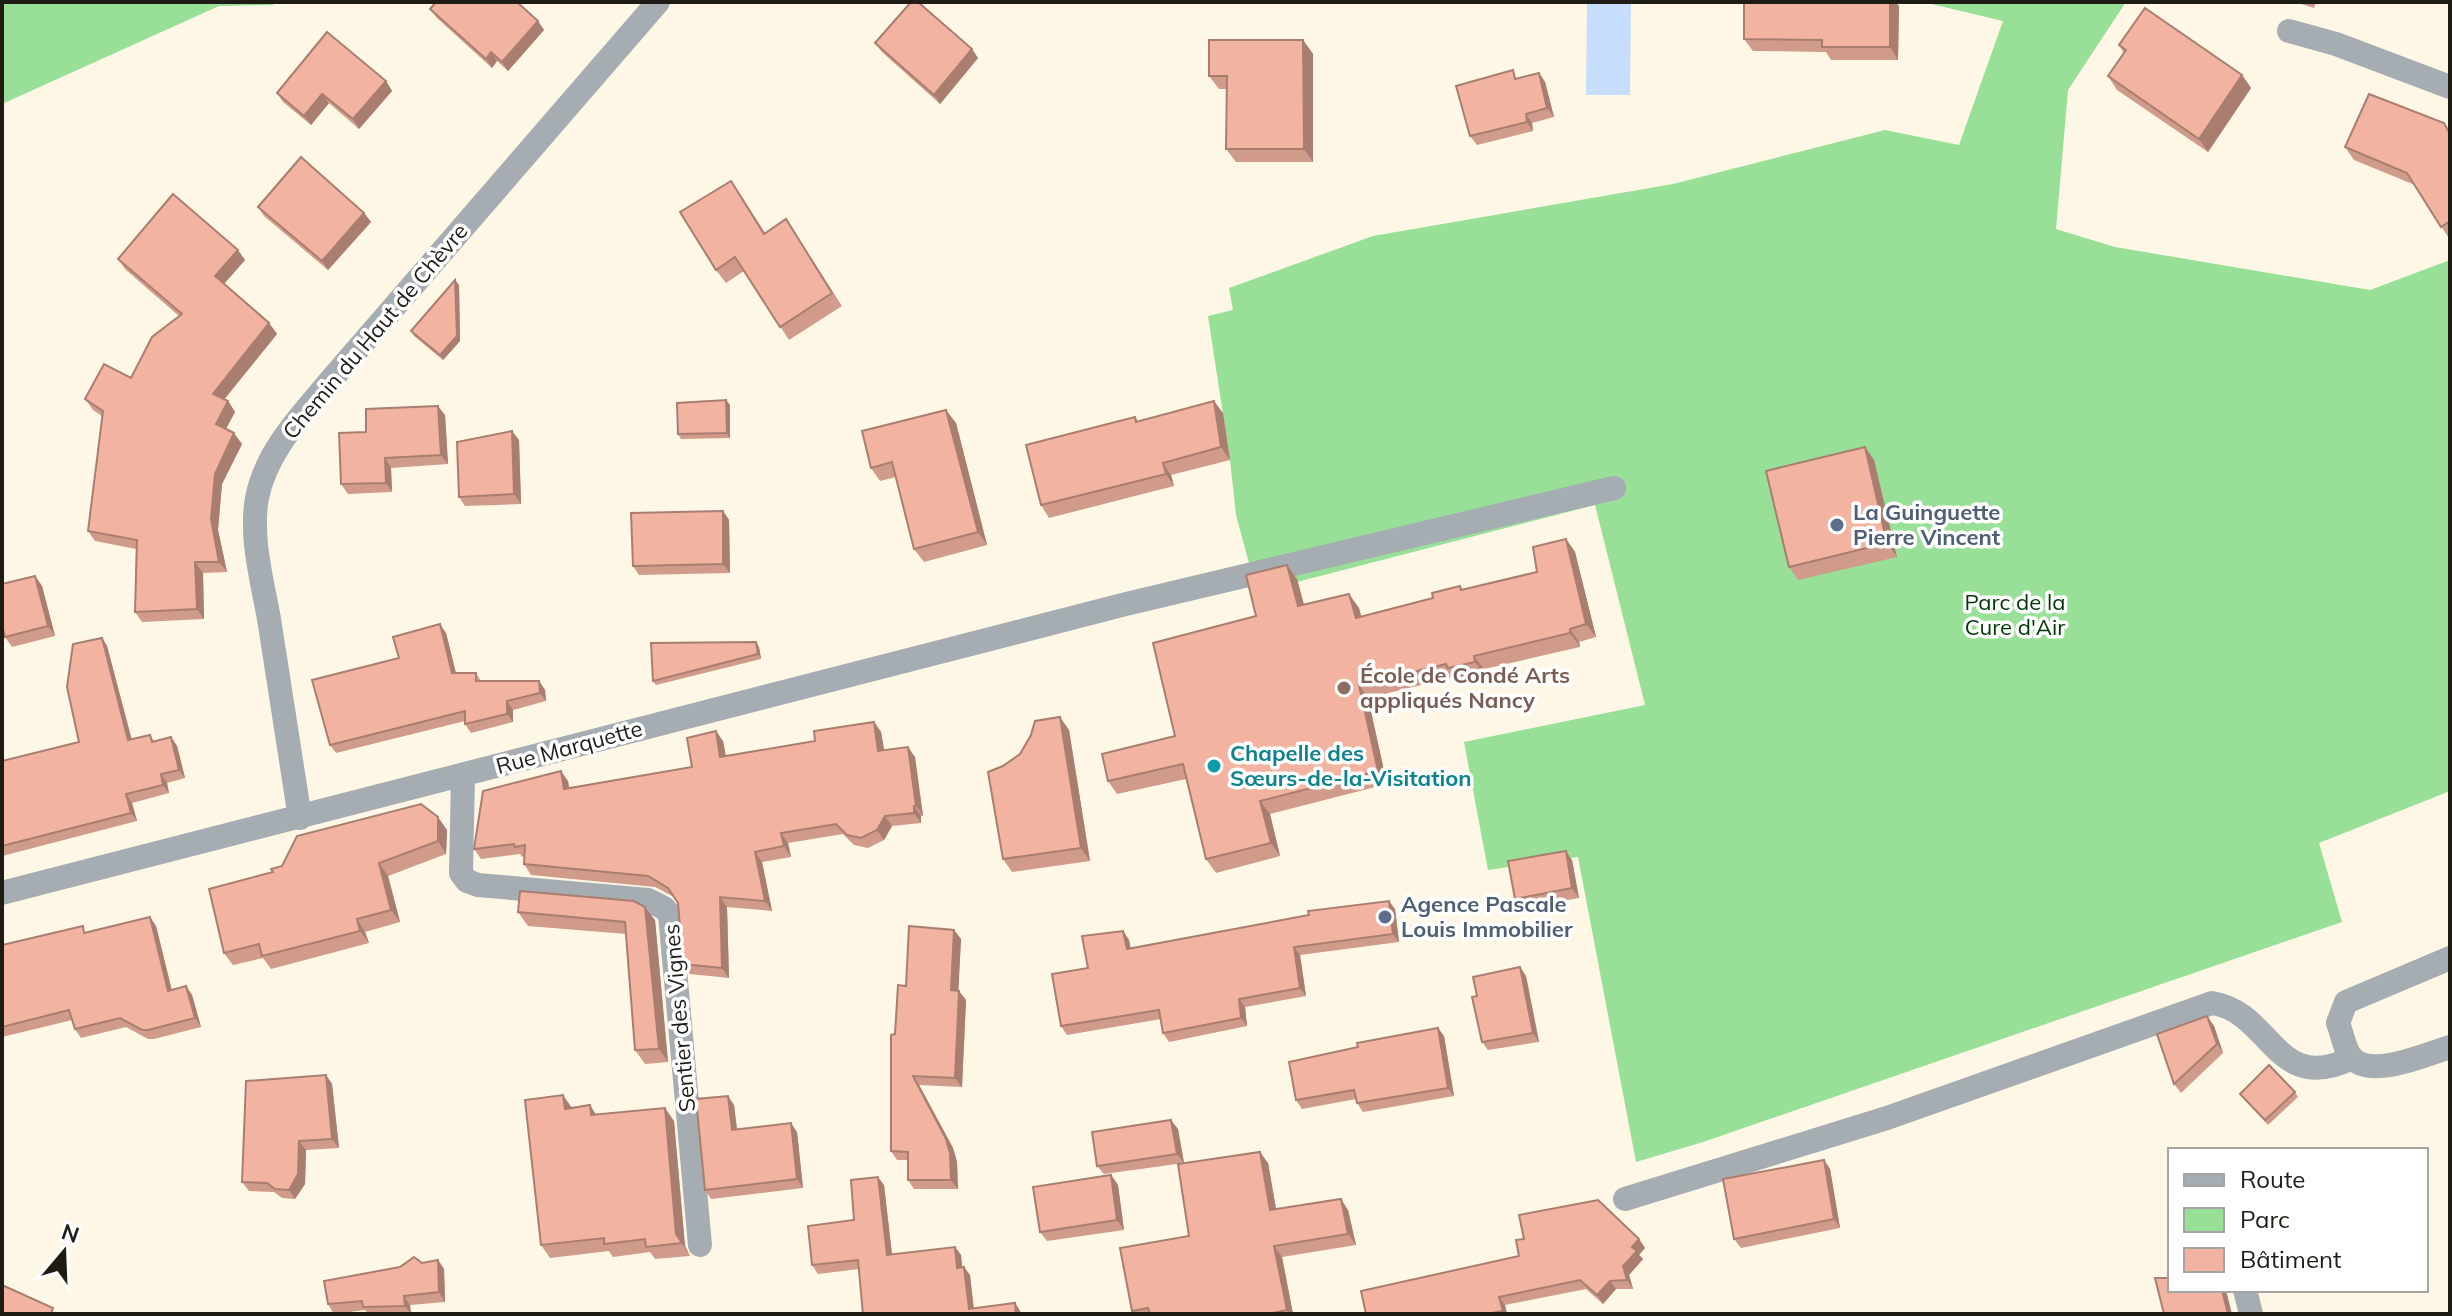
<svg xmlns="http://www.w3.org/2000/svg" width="2452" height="1316" font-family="Mulish,sans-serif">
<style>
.green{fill:#98df97}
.water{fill:#c6ddfe}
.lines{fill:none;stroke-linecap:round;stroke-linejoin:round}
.minor{stroke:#a5adb2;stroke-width:24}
.wall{fill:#d09b8a}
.shaded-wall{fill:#a97e71}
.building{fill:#f2b4a1;stroke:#a97e71;stroke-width:2}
.service-dot{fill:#5c6f8a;stroke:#fff;stroke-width:3}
.education-dot{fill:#8d6e63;stroke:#fff;stroke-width:3}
.culture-dot{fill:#0f9aa8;stroke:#fff;stroke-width:3}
.labels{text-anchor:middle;stroke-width:7;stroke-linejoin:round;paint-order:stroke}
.street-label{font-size:22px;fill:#1f1c16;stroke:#fff}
.service-label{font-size:22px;font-weight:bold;fill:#4e5e75;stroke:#fff;text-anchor:start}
.park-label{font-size:22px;fill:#003704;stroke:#fff}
.education-label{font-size:22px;font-weight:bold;fill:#785e54;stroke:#fff;text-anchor:start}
.culture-label{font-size:22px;font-weight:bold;fill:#0d838f;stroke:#fff;text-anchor:start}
</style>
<rect width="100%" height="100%" fill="#fef7e5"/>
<g class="green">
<path d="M2 2H275L273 5 219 6 2 104Z"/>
<path d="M1923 2H2126L2068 90 2056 229 2115 247 2370 290 2450 260V791L2319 843 2342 922 1703 1142 1636 1162 1578 857 1488 870 1464 742 1645 705 1595 505 1297 582 1295 573 1254 582 1236 515 1230 460 1208 316 1233 310 1229 288 1373 236 1673 184 1885 130 1959 145 2003 21Z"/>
</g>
<path class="water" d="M1587 2H1631L1630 95H1586Z"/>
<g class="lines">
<g class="minor">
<path d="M2289 31 2336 44 2450 87"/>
<path d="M463 775 461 873 467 881 478 885 648 900 664 908 670 915 700 1245"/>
<path d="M300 818C290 752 279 685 269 619 262 580 250 537 257 498 266 451 302 415 331 380L658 2"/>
<path d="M2 893 1126 604 1614 488"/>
<path d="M2450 958 2346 1002 2338 1023C2342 1033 2345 1051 2352 1058 2372 1079 2427 1054 2450 1047"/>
<path d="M1625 1199 1887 1118 2212 1003C2272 1012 2275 1096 2352 1058"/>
<path d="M2245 1290 2251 1314"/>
</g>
</g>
<g class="wall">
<path d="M433 2H517L544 30 508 71 497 61 492 68 437 18 430 9 435 4Z"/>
<path d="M2295 2H2316L2314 8Z"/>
<path d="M1899 6 1898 60H1831L1826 52 1753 51 1744 39Z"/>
<path d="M1303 40 1313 54V162H1236L1226 149 1227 89H1219L1209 76Z"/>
<path d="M875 43 978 58 940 104 882 52Z"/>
<path d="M2119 45 2242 75 2251 88 2208 152 2117 90 2108 76 2124 53Z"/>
<path d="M1539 73 1545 82 1554 117 1532 123 1533 131 1477 145 1470 136 1518 78Z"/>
<path d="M386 81 392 91 359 129 329 103 311 125 283 102 277 93Z"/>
<path d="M2450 131V240L2415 185 2354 160 2345 147Z"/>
<path d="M740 194 765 233 786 219 842 306 789 340 744 271 726 283 716 270Z"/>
<path d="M258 207 364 213 371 222 328 270 264 216Z"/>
<path d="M118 259 245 260 224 284 269 323 277 334 224 400 228 401 235 412 226 429 242 444 222 484 218 530 227 572 203 573 204 619 142 622 135 612 136 549 95 541 88 531 102 416 93 410 85 399 131 378 179 316 125 269Z"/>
<path d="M455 280 459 285 460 341 443 360 414 336 411 331Z"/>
<path d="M726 400 730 405V438L681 439 678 434Z"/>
<path d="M1223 413 1230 460 1171 475 1174 486 1049 518 1041 505 1135 417 1138 421Z"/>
<path d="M445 415 448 464 391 468 392 492 348 494 341 484 366 432Z"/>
<path d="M956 423 987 545 924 562 914 549 896 477 880 481 871 468Z"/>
<path d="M519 440 521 504 465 506 459 497Z"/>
<path d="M1865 447 1874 460 1897 557 1798 580 1789 567Z"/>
<path d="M723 511 729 520 730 573 639 575 633 566Z"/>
<path d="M1566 539 1575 552 1596 637 1579 642 1580 647 1484 669 1485 675 1457 682 1454 677 1368 698 1387 784 1270 814 1280 856 1216 873 1206 859 1186 779 1117 794 1108 781 1175 736 1256 616 1287 565 1297 579 1304 605 1359 608 1361 616 1433 598 1460 586 1463 590 1537 572Z"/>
<path d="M35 576 42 586 55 636 12 647 5 637Z"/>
<path d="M446 633 456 673H476L481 681H539L545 690 546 701 513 710V722L471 733 465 724V721L336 753 330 745 399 658Z"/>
<path d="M102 638 107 646 132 740 150 735 154 741 171 737 177 746 185 778 167 783 169 793 132 803 137 821 2 856V761L79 742Z"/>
<path d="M759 647 761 659 656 685 653 681Z"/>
<path d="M874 722 881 732 884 750 915 757 923 816H921V823L892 826 884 840 868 848 854 845 843 834 788 843 791 857 762 862 772 911 727 907 729 978 690 974 683 964 678 903 674 897 655 887 531 875 524 864V856L522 857 520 854 481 859 474 849 568 781 569 788 692 767 723 741 726 757 815 741Z"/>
<path d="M1069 730 1090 861 1012 872 1003 859V766Z"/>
<path d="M447 830 446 854 388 876 400 922 365 932 369 943 271 969 263 958 233 965 224 953 273 872 282 866Z"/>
<path d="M1572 860 1579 898 1521 908 1515 899Z"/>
<path d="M1395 909 1399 942 1300 955 1306 996 1245 1007 1247 1026 1169 1042 1163 1033 1161 1019 1067 1035 1061 1026 1088 968 1123 931 1129 940 1131 949Z"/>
<path d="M518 912 655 920 668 1062 645 1064 635 1050 626 934 528 926Z"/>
<path d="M156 926 172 990 186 986 192 995 201 1027 154 1039H148L126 1027 81 1038 75 1029 72 1020 2 1037V945L87 933Z"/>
<path d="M954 930 961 939 958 991 966 1000 962 1087 919 1085 953 1148 957 1162 958 1189H914L908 1180V1160H897L891 1151 906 986Z"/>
<path d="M1520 967 1526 976 1539 1042 1488 1050 1482 1042 1477 996Z"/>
<path d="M2207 1016 2214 1026 2223 1053 2181 1093 2174 1084Z"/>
<path d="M1444 1036 1454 1096 1363 1112 1357 1103 1356 1099 1302 1109 1296 1100Z"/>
<path d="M326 1075 332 1084 339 1148 306 1150 305 1184 295 1199 282 1198 274 1192 249 1191 242 1182Z"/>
<path d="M2295 1092 2298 1097 2268 1125 2240 1094Z"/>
<path d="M590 1105 596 1115 674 1121 685 1246 690 1256 655 1259 650 1252 613 1257 609 1251 550 1258 541 1245 572 1108Z"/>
<path d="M734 1105 737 1129 797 1132 803 1188 711 1199 705 1190Z"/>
<path d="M1178 1129 1184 1163 1104 1174 1097 1166Z"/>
<path d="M1824 1160 1830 1169 1840 1228 1741 1248 1734 1239Z"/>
<path d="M1268 1163 1276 1209 1348 1210 1356 1245 1282 1257 1293 1314H1134L1132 1311Z"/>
<path d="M1111 1175 1118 1185 1124 1230 1047 1241 1040 1232Z"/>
<path d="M884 1185 892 1255 955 1247 961 1255 962 1267 970 1275 974 1308 1015 1303 1020 1311 863 1314 859 1269 818 1274 812 1265 854 1220Z"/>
<path d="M1524 1239H1639L1645 1248 1639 1255 1643 1259 1629 1275 1633 1289H1616L1603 1304 1586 1289 1505 1305 1507 1314H1366L1519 1256Z"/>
<path d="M438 1260 444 1269 445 1302 410 1305 411 1314H368L365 1310 334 1314 328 1304 422 1263Z"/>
</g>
<g class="shaded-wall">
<path d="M1890 2H1896L1899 6 1898 60 1890 47Z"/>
<path d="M538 21 544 30 508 71 502 62Z"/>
<path d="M1303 40 1313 54V162L1304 149Z"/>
<path d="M972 49 978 58 940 104 934 95Z"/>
<path d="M491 52 497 61 492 68 486 59Z"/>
<path d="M1539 73 1545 82 1554 117 1547 108Z"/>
<path d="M2242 75 2251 88 2208 152 2199 139Z"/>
<path d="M386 81 392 91 359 129 353 119Z"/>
<path d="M322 94 329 103 311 125 304 116Z"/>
<path d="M1526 114 1532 123 1533 131 1527 122Z"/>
<path d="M364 213 371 222 328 270 322 261Z"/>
<path d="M238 250 245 260 222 286 215 276Z"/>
<path d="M455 280 459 285 460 341 443 360 440 355Z"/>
<path d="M269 323 277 334 220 404 213 394Z"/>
<path d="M726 400 730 405V438L727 433Z"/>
<path d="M228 401 235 412 223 434 216 424Z"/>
<path d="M1214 401 1223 413 1230 460 1221 447Z"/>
<path d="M438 406 445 415 448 464 441 455Z"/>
<path d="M946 410 956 423 987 545 978 532Z"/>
<path d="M512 431 519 440 521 504 514 494Z"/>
<path d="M234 433 242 444 222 484 218 530 227 572 219 562 211 519 215 474Z"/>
<path d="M1865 447 1874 460 1897 557 1887 543Z"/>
<path d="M385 458 391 468 392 492 386 483Z"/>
<path d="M1163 463 1171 475 1174 486 1166 474Z"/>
<path d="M723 511 729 520 730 573 723 564Z"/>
<path d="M1566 539 1575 552 1596 637 1586 624Z"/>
<path d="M195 562 203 573 204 619 197 609Z"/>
<path d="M1287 565 1297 579 1308 620 1298 606Z"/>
<path d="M35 576 42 586 55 636 48 626Z"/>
<path d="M1349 594 1359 608 1365 631 1356 618Z"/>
<path d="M440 624 446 633 458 682 452 673Z"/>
<path d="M1570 629 1579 642 1580 647 1570 633Z"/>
<path d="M102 638 107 646 134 749 128 740Z"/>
<path d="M756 642 759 647 761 659 758 654Z"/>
<path d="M1474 656 1484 669 1485 675 1475 662Z"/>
<path d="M539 681 545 690 546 701 540 693Z"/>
<path d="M1359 685 1368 698 1387 784 1378 771Z"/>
<path d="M507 701 513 710V722L507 714Z"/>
<path d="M1060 717 1069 730 1090 861 1081 848Z"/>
<path d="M874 722 881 732 886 761 878 751Z"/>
<path d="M716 731 723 741 728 768 720 757Z"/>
<path d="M171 737 177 746 185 778 179 770Z"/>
<path d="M908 747 915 757 923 816 916 806Z"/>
<path d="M561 771 568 781 571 799 564 789Z"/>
<path d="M161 774 167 783 169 793 163 785Z"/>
<path d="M126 794 132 803 137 821 131 813Z"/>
<path d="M1260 801 1270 814 1280 856 1271 843Z"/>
<path d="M914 806 921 816V823L914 813Z"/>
<path d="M885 816 892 826 884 840 877 830Z"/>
<path d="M438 817 447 830 446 854 438 841Z"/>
<path d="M781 833 788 843 791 857 784 846Z"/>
<path d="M1566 851 1572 860 1579 898 1572 888Z"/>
<path d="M755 852 762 862 772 911 765 901Z"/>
<path d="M379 863 388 876 400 922 391 910Z"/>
<path d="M720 897 727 907 729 978 722 968Z"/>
<path d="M1389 901 1395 909 1399 942 1393 934Z"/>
<path d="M645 907 655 920 668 1062 659 1049Z"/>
<path d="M150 917 156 926 174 1000 168 991Z"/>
<path d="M357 919 365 932 369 943 360 931Z"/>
<path d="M954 930 961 939 958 999 951 990Z"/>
<path d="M1123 931 1129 940 1132 958 1127 949Z"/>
<path d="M1294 947 1300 955 1306 996 1300 988Z"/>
<path d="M1520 967 1526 976 1539 1042 1533 1033Z"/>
<path d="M186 986 192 995 201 1027 195 1018Z"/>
<path d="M959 991 966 1000 962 1087 955 1078Z"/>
<path d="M1239 999 1245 1007 1247 1026 1241 1018Z"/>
<path d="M2207 1016 2214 1026 2223 1053 2217 1044Z"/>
<path d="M1438 1028 1444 1036 1454 1096 1448 1088Z"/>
<path d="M326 1075 332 1084 339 1148 332 1139Z"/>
<path d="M913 1076 919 1085 953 1148 957 1162 958 1189 951 1180Z"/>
<path d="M563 1095 572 1108 565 1109Z"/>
<path d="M728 1096 734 1105 738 1139 732 1130Z"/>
<path d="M590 1105 598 1118 591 1115Z"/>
<path d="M665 1108 674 1121 685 1246 690 1256 676 1234Z"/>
<path d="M1171 1120 1178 1129 1184 1163 1177 1154Z"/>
<path d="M791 1123 797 1132 803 1188 797 1179Z"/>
<path d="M299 1141 306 1150 305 1184 295 1199 289 1190Z"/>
<path d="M1260 1152 1268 1163 1278 1220 1270 1210Z"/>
<path d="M1824 1160 1830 1169 1840 1228 1834 1219Z"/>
<path d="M1111 1175 1118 1185 1124 1230 1117 1220Z"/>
<path d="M878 1177 884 1185 893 1263 887 1255Z"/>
<path d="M1341 1199 1348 1210 1356 1245 1348 1234Z"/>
<path d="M1639 1239 1645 1248 1639 1255 1643 1259 1629 1275 1633 1289 1627 1280 1623 1266 1632 1247Z"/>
<path d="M1274 1246 1282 1257 1293 1314H1290L1287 1310Z"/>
<path d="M955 1247 961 1255 963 1276 957 1268Z"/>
<path d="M438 1260 444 1269 445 1302 439 1292Z"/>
<path d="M964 1267 970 1275 974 1314 969 1309Z"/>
<path d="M1610 1281 1616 1289 1603 1304 1597 1295Z"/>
<path d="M2222 1290H2226L2232 1314H2228Z"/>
<path d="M404 1296 410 1305 411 1314 405 1306Z"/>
<path d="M1499 1297 1505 1305 1507 1314H1505L1503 1311Z"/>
<path d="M1015 1303 1020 1311 1021 1314H1016Z"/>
</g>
<g class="building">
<path d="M436 2H517L538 21 502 62 491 52 486 59 430 9Z"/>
<path d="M911 2H918L972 49 934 95 875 43Z"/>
<path d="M1744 2H1890V47H1822V40L1744 39Z"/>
<path d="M2145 8 2242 75 2199 139 2108 76 2126 50 2119 45Z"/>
<path d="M327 32 386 81 353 119 322 94 304 116 277 93Z"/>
<path d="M1209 40H1303L1304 149H1226L1227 76H1209Z"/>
<path d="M1513 70 1515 79 1539 73 1547 108 1526 114 1527 122 1470 136 1456 86Z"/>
<path d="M2369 94 2444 123 2450 134V221L2441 227 2407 173 2345 147Z"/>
<path d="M301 157 364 213 322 261 258 207Z"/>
<path d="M731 181 764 234 786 219 832 293 780 327 735 257 716 270 680 212Z"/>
<path d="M173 194 238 250 215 276 269 323 213 394 228 401 216 424 234 433 215 474 211 519 219 562H195L197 609 135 612 137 540 88 531 103 411 85 399 104 364 131 378 152 337 182 314 118 259Z"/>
<path d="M455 280 457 336 440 355 411 331Z"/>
<path d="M726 400 727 433 678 434 677 403Z"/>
<path d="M1214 401 1221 447 1163 463 1166 474 1041 505 1026 445 1135 417 1136 422Z"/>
<path d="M438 406 441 455 385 458 386 483 341 484 339 433 366 432V409Z"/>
<path d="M946 410 978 532 914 549 892 462 871 468 862 431Z"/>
<path d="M512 431 514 494 459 497 457 442Z"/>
<path d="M1865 447 1887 543 1789 567 1766 471Z"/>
<path d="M723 511V564L633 566 631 513Z"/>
<path d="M1566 539 1586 624 1570 629V633L1474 656 1475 662 1448 668 1446 664 1359 685 1378 771 1260 801 1271 843 1206 859 1183 764 1108 781 1102 754 1175 736 1153 643 1256 616 1246 575 1287 565 1298 606 1349 594 1356 618 1433 598 1432 593 1460 586 1461 590 1537 572 1533 547Z"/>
<path d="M35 576 48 626 5 637 2 625V584Z"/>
<path d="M440 624 452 673H476V681H539L540 693 507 701V714L465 724V711L330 745 312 680 399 658 393 637Z"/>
<path d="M102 638 128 740 150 735 152 742 171 737 179 770 161 774 163 785 126 794 131 813 2 846V761L79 742 67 687 73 644Z"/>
<path d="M756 642 758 654 653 681 651 643Z"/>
<path d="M1060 717 1081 848 1003 859 988 772 1003 766 1020 754 1031 735 1035 721Z"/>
<path d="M874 722 878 751 908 747 916 806H914V813L885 816 877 830 861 838 847 835 836 824 781 833 784 846 755 852 765 901 720 897 722 968 683 964 678 903 668 888 648 876 524 864 525 845 515 847 514 844 474 849 483 791 561 771 564 789 692 767 687 738 716 731 720 757 815 741 814 731Z"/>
<path d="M421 804 438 817V841L379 863 391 910 357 919 360 931 262 956 259 944 224 953 209 889 273 872 271 869 282 866 297 836Z"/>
<path d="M1566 851 1572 888 1515 899 1508 861Z"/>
<path d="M520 891 634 901 645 907 659 1049 635 1050 625 922 518 912Z"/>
<path d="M1389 901 1393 934 1294 947 1300 988 1239 999 1241 1018 1163 1033 1159 1010 1061 1026 1052 974 1088 968 1082 936 1123 931 1127 949 1309 915 1308 911Z"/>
<path d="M150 917 168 991 186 986 195 1018 148 1030H142L120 1018 75 1029 69 1010 2 1027V945L83 926 84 933Z"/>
<path d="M909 926 954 930 951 990 959 991 955 1078 913 1076 946 1139 950 1153 951 1180H908V1152L891 1151V1035L895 1034 898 985 906 986Z"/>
<path d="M1520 967 1533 1033 1482 1042 1472 997 1477 996 1473 977Z"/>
<path d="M2207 1016 2217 1044 2174 1084 2157 1034Z"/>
<path d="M1438 1028 1448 1088 1357 1103 1354 1090 1296 1100 1289 1062 1358 1047 1357 1043Z"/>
<path d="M2269 1065 2295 1092 2265 1120 2240 1094Z"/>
<path d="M326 1075 332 1139 299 1141 298 1174 289 1190 275 1189 267 1183 242 1182 246 1081Z"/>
<path d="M563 1095 565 1109 590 1105 591 1115 665 1108 676 1234 682 1243 646 1247 645 1239 604 1244V1238L541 1245 525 1100Z"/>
<path d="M728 1096 732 1130 791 1123 797 1179 705 1190 696 1099Z"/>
<path d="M1171 1120 1177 1154 1097 1166 1092 1132Z"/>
<path d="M1260 1152 1270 1210 1341 1199 1348 1234 1274 1246 1287 1310 1268 1314H1150L1148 1308 1132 1311 1120 1248 1189 1236 1178 1164Z"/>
<path d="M1824 1160 1834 1219 1734 1239 1723 1179Z"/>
<path d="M1111 1175 1117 1220 1040 1232 1033 1187Z"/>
<path d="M878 1177 887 1255 955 1247 957 1268 964 1267 969 1309 1015 1303 1016 1314H863L858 1260 812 1265 808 1226 854 1220 851 1180Z"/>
<path d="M1598 1200 1639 1239 1632 1247 1637 1251 1623 1266 1627 1280 1610 1281 1597 1295 1580 1280 1499 1297 1503 1311 1486 1314H1366L1361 1291 1519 1256 1516 1240 1524 1239 1519 1215Z"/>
<path d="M414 1257 422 1263 438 1260 439 1292 404 1296 405 1306 363 1307 362 1301 328 1304 324 1281 400 1267Z"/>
<path d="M2155 1278H2170V1290H2222L2228 1314H2164Z"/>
<path d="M2 1285 53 1308 51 1314H2Z"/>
</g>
<g class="service-dot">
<circle cx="1837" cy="525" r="8"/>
<circle cx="1385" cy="917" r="8"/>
</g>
<circle class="education-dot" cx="1344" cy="688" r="8"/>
<circle class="culture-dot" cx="1214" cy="766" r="8"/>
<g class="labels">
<g class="street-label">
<text transform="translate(375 331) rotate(-50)" y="8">Chemin du Haut de Chèvre</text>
<text transform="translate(569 747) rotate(-15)" y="8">Rue Marquette</text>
<text transform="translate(679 1018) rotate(-95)" y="8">Sentier des Vignes</text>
</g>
<g class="service-label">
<text x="1853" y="520">La Guinguette<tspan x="1853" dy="25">Pierre Vincent</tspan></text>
<text x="1401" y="912">Agence Pascale<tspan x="1401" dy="25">Louis Immobilier</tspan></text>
</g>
<g class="park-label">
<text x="2015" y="610">Parc de la<tspan x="2015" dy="25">Cure d'Air</tspan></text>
</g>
<g class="education-label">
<text x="1360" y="683">École de Condé Arts<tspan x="1360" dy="25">appliqués Nancy</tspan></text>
</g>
<g class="culture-label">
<text x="1230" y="761">Chapelle des<tspan x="1230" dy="25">Sœurs-de-la-Visitation</tspan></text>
</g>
</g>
<rect width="2452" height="1316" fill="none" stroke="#1f1c16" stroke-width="8"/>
<rect x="2168" y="1148" width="260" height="144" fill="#ffffff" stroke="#a5a4a2" stroke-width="2"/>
<rect x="2184" y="1174" width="40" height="12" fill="#a5adb2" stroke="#a5a4a2" stroke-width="2"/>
<text x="2240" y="1188" font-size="24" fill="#1f1c16">Route</text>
<rect x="2184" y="1208" width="40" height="24" fill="#98df97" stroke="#a5a4a2" stroke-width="2"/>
<text x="2240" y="1228" font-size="24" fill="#1f1c16">Parc</text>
<rect x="2184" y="1248" width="40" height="24" fill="#f2b4a1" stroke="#a5a4a2" stroke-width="2"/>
<text x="2240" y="1268" font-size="24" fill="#1f1c16">Bâtiment</text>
<g transform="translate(64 1252) rotate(19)" stroke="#ffffff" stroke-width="6" paint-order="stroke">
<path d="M0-6L14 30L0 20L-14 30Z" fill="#1f1c16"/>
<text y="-12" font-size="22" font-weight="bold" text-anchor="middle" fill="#1f1c16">N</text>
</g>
</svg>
